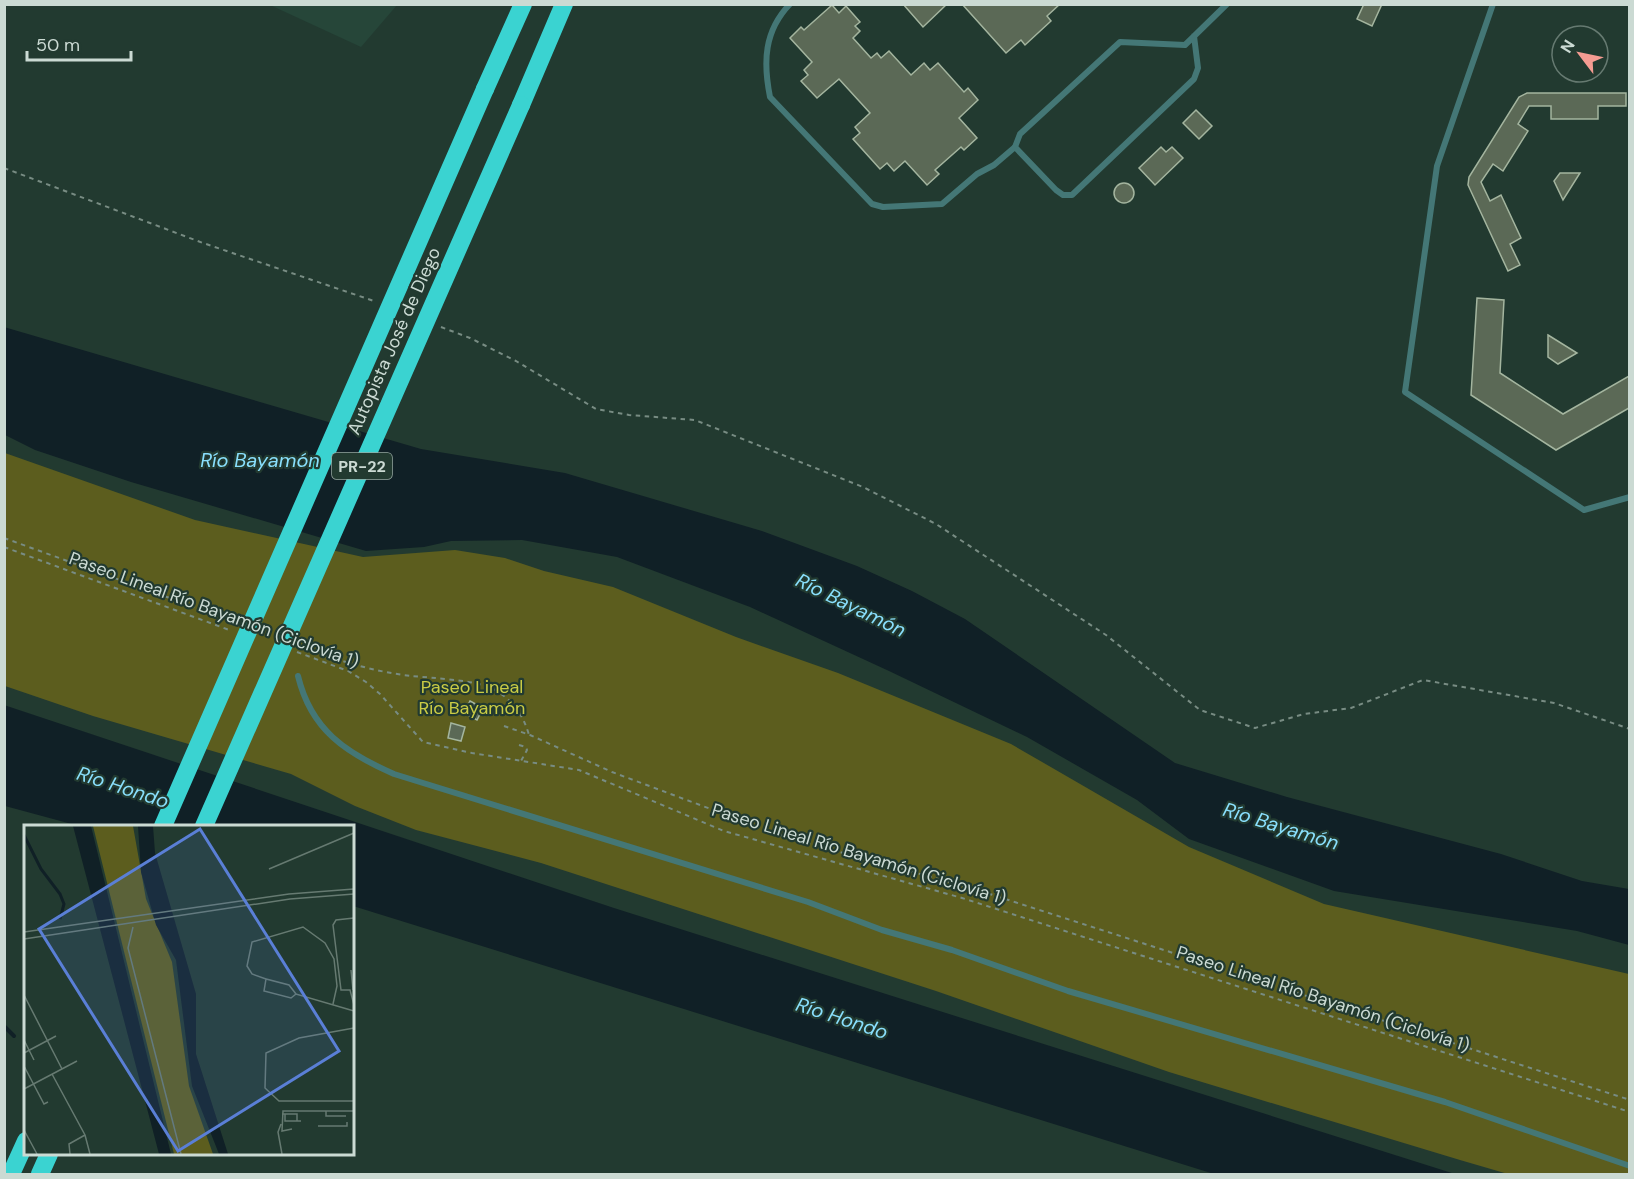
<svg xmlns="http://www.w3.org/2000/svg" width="1634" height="1179" font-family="'DM Sans',sans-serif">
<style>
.built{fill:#264639}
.green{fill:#5c5d1e}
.water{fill:#102026}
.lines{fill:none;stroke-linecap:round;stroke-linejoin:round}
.stream{stroke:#102026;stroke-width:4}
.building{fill:#5b6956;stroke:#a4b59f;stroke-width:1.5}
.path{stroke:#788c83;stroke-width:2;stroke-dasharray:4.5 4.5;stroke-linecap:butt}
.lane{stroke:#447776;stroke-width:6}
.highway{stroke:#3ad3d1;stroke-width:18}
.highway-bridge{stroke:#3ad3d1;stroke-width:18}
.labels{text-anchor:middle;stroke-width:4.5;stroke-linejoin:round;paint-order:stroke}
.shield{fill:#223a30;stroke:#98aaa2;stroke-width:1.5}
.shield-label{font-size:16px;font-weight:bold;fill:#cbdad3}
.street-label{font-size:18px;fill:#cbdad3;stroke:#223a30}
.park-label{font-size:18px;fill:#cacc45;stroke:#223a30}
.water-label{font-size:20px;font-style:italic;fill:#89dffc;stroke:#223a30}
.inset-river{fill:none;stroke:#102026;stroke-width:3}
.inset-road{fill:none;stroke:#667a71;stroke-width:1.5}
.view{fill:#5a7fd6;fill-opacity:0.15;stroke:#5a7fd6;stroke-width:3}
.inset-edge{fill:none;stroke:#cbdad3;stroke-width:3}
</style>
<rect width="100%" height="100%" fill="#223a30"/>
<path class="built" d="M270 5H397L361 47Z"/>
<path class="green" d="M5 453 195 520 363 557 455 550 505 558 544 571 613 587 736 637 838 673 1011 744 1189 847 1324 904 1629 974V1174H1508L1460 1160 1169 1072 936 991 541 863 416 830 355 806 291 774 93 716 5 686Z"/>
<g class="water">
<path d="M4 327 421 449 565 473 762 531 857 566 912 591 965 619 1175 763 1287 797 1501 854 1582 881 1629 889V945L1577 931 1334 891 1189 839 1137 800 1027 737 889 671 750 607 617 557 522 540 451 541 424 547 366 551 131 482 35 450 5 435Z"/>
<path d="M4 705 614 908 1455 1174H1214L353 906 352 826H79L5 806Z"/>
</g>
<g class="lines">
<path class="stream" d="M4 1026 14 1036"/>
</g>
<g class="building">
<path d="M903 4H947L923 27Z"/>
<path d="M962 4H1060L1047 16 1051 21 1025 45 1021 40 1006 53Z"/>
<path d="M1364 4H1382L1372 26 1357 19Z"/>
<path d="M832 5 839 13 846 6 860 22 855 26 860 31 853 38 871 58 877 53 881 58 889 51 911 75 924 63 930 70 938 63 964 92 968 88 978 100 959 118 977 138 964 150 961 147 935 170 939 174 927 185 905 161 894 171 887 163 880 169 853 139 860 133 855 127 870 113 839 79 817 98 801 81 808 75 804 70 812 62 790 38 801 27 804 30Z"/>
<path d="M1527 93H1626V106H1598V119H1551V106H1529L1518 124 1528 131 1503 171 1493 164 1481 182 1490 201 1501 195 1521 238 1510 244 1520 265 1508 271 1468 185 1469 177 1519 97Z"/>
<path d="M1196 110 1212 126 1199 139 1183 123Z"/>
<path d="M1161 147 1166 152 1172 147 1183 158 1155 185 1139 168Z"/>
<path d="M1560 173H1580L1563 200 1554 181Z"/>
<circle cx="1124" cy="193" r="10"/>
<path d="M1477 298 1504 300 1500 373 1563 414 1629 376V408L1556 450 1471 395Z"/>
<path d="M1548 335 1577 353 1558 364 1548 357Z"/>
<path d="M470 701 483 708 477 720 464 713Z"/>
<path d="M451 723 465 727 461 741 448 738Z"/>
</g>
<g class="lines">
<g class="path">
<path d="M4 168 203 243 374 301"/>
<path d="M441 327 470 338 516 361 596 409 629 415 695 420 863 487 936 524 1106 635 1200 710 1255 728 1304 714 1351 708 1423 680 1554 703 1630 729"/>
<path d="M4 538 236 622"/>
<path d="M4 547 232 631"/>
<path d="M301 646C336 660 374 672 412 676 431 678 477 680 493 689 512 699 523 714 529 735"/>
<path d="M297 652 348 671 366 682 380 694 423 742 472 753 579 770 724 831 962 898 1630 1112"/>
<path d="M504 726 530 735 612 772 788 838 968 887 1630 1100"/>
<path d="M519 745 526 747 527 750 521 761"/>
</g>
<g class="lane">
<path d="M790 4C764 31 763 62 770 97L872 204 883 207 942 204 977 174 994 165 1015 147"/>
<path d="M1493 4 1437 166 1405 392 1584 510 1630 497"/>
<path d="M1194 36 1198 68 1194 79 1072 195H1063L1056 190 1015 147 1020 134 1120 42 1185 45 1227 4"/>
<path d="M298 676C311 730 346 753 394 774L808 902 882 930 952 950 1068 991 1445 1102 1630 1166"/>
</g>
<g class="highway">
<path d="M485 89 523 4"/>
<path d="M521 105 564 4"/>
<path d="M11 1174 26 1141"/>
<path d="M40 1174 49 1154"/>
</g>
<g class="highway-bridge">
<path d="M163 826 485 89"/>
<path d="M204 826 521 105"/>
</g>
</g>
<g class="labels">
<rect class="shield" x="332" y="453" width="60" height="26" rx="4.5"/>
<g class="shield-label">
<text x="362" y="472">PR-22</text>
</g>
<g class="street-label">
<text transform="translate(394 341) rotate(-66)" y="6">Autopista José de Diego</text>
<text transform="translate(214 610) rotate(20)" y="6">Paseo Lineal Río Bayamón (Ciclovía 1)</text>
<text transform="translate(859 854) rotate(17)" y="6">Paseo Lineal Río Bayamón (Ciclovía 1)</text>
<text transform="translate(1323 999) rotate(18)" y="6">Paseo Lineal Río Bayamón (Ciclovía 1)</text>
</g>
<g class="park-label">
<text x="472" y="693">Paseo Lineal<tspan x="472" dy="21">Río Bayamón</tspan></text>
</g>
<g class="water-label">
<text x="260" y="467">Río Bayamón</text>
<text transform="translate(851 605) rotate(26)" y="7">Río Bayamón</text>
<text transform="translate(123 787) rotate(18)" y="7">Río Hondo</text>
<text transform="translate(1281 826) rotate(17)" y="7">Río Bayamón</text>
<text transform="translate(842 1018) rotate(18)" y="7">Río Hondo</text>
</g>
</g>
<g transform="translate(24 825)">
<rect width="330" height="330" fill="#223a30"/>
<path d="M69 1H109L122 74 148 137 165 261 189 329H150Z" fill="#5c5d1e"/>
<path d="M49 1H67L147 329H135ZM114 1H129L131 28 172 169V229L204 329H195L168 261 152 135 132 100 117 47Z" fill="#102026"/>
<path class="inset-river" d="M0 10 17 44 36 69 40 79 36 94"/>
<path class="inset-road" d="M245 44 330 8M330 93 312 95 309 100 317 165H326L330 180M109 102 104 123 157 329M0 107 265 69 330 64M0 114 266 74 330 69M327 145 329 165M242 154 228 149 223 141 228 117 279 102 301 118 310 134 313 161 309 179M272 169 265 160 242 154 240 166 267 173 272 169 330 186M0 170 38 244M330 203 275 213 242 228 241 263 255 276H330M0 215 10 235M0 228 32 211M0 241 20 279 24 277M28 249 61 310 66 329M0 264 53 236M302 286V291H322M258 289H273V296H277M261 289V296H273M257 299 254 307 258 329M294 301H323V297M268 304 258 306 259 286H330M0 305 13 329M46 329 45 319 61 310"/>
<path class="view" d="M176 4 315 226 154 326 15 104Z"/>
<rect width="330" height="330" class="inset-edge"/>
</g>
<rect width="1634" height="1179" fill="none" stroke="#cbdad3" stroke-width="12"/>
<g transform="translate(1580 54) rotate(302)"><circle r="28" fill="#223a30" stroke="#667a71" stroke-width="1.5"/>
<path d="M0-4.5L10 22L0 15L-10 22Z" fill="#f59c92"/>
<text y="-9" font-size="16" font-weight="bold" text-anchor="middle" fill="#cbdad3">N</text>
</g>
<path d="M27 51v9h104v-9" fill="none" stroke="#cbdad3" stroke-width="3"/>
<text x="36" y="51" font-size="18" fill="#cbdad3" stroke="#223a30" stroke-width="4.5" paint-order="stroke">50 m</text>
</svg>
